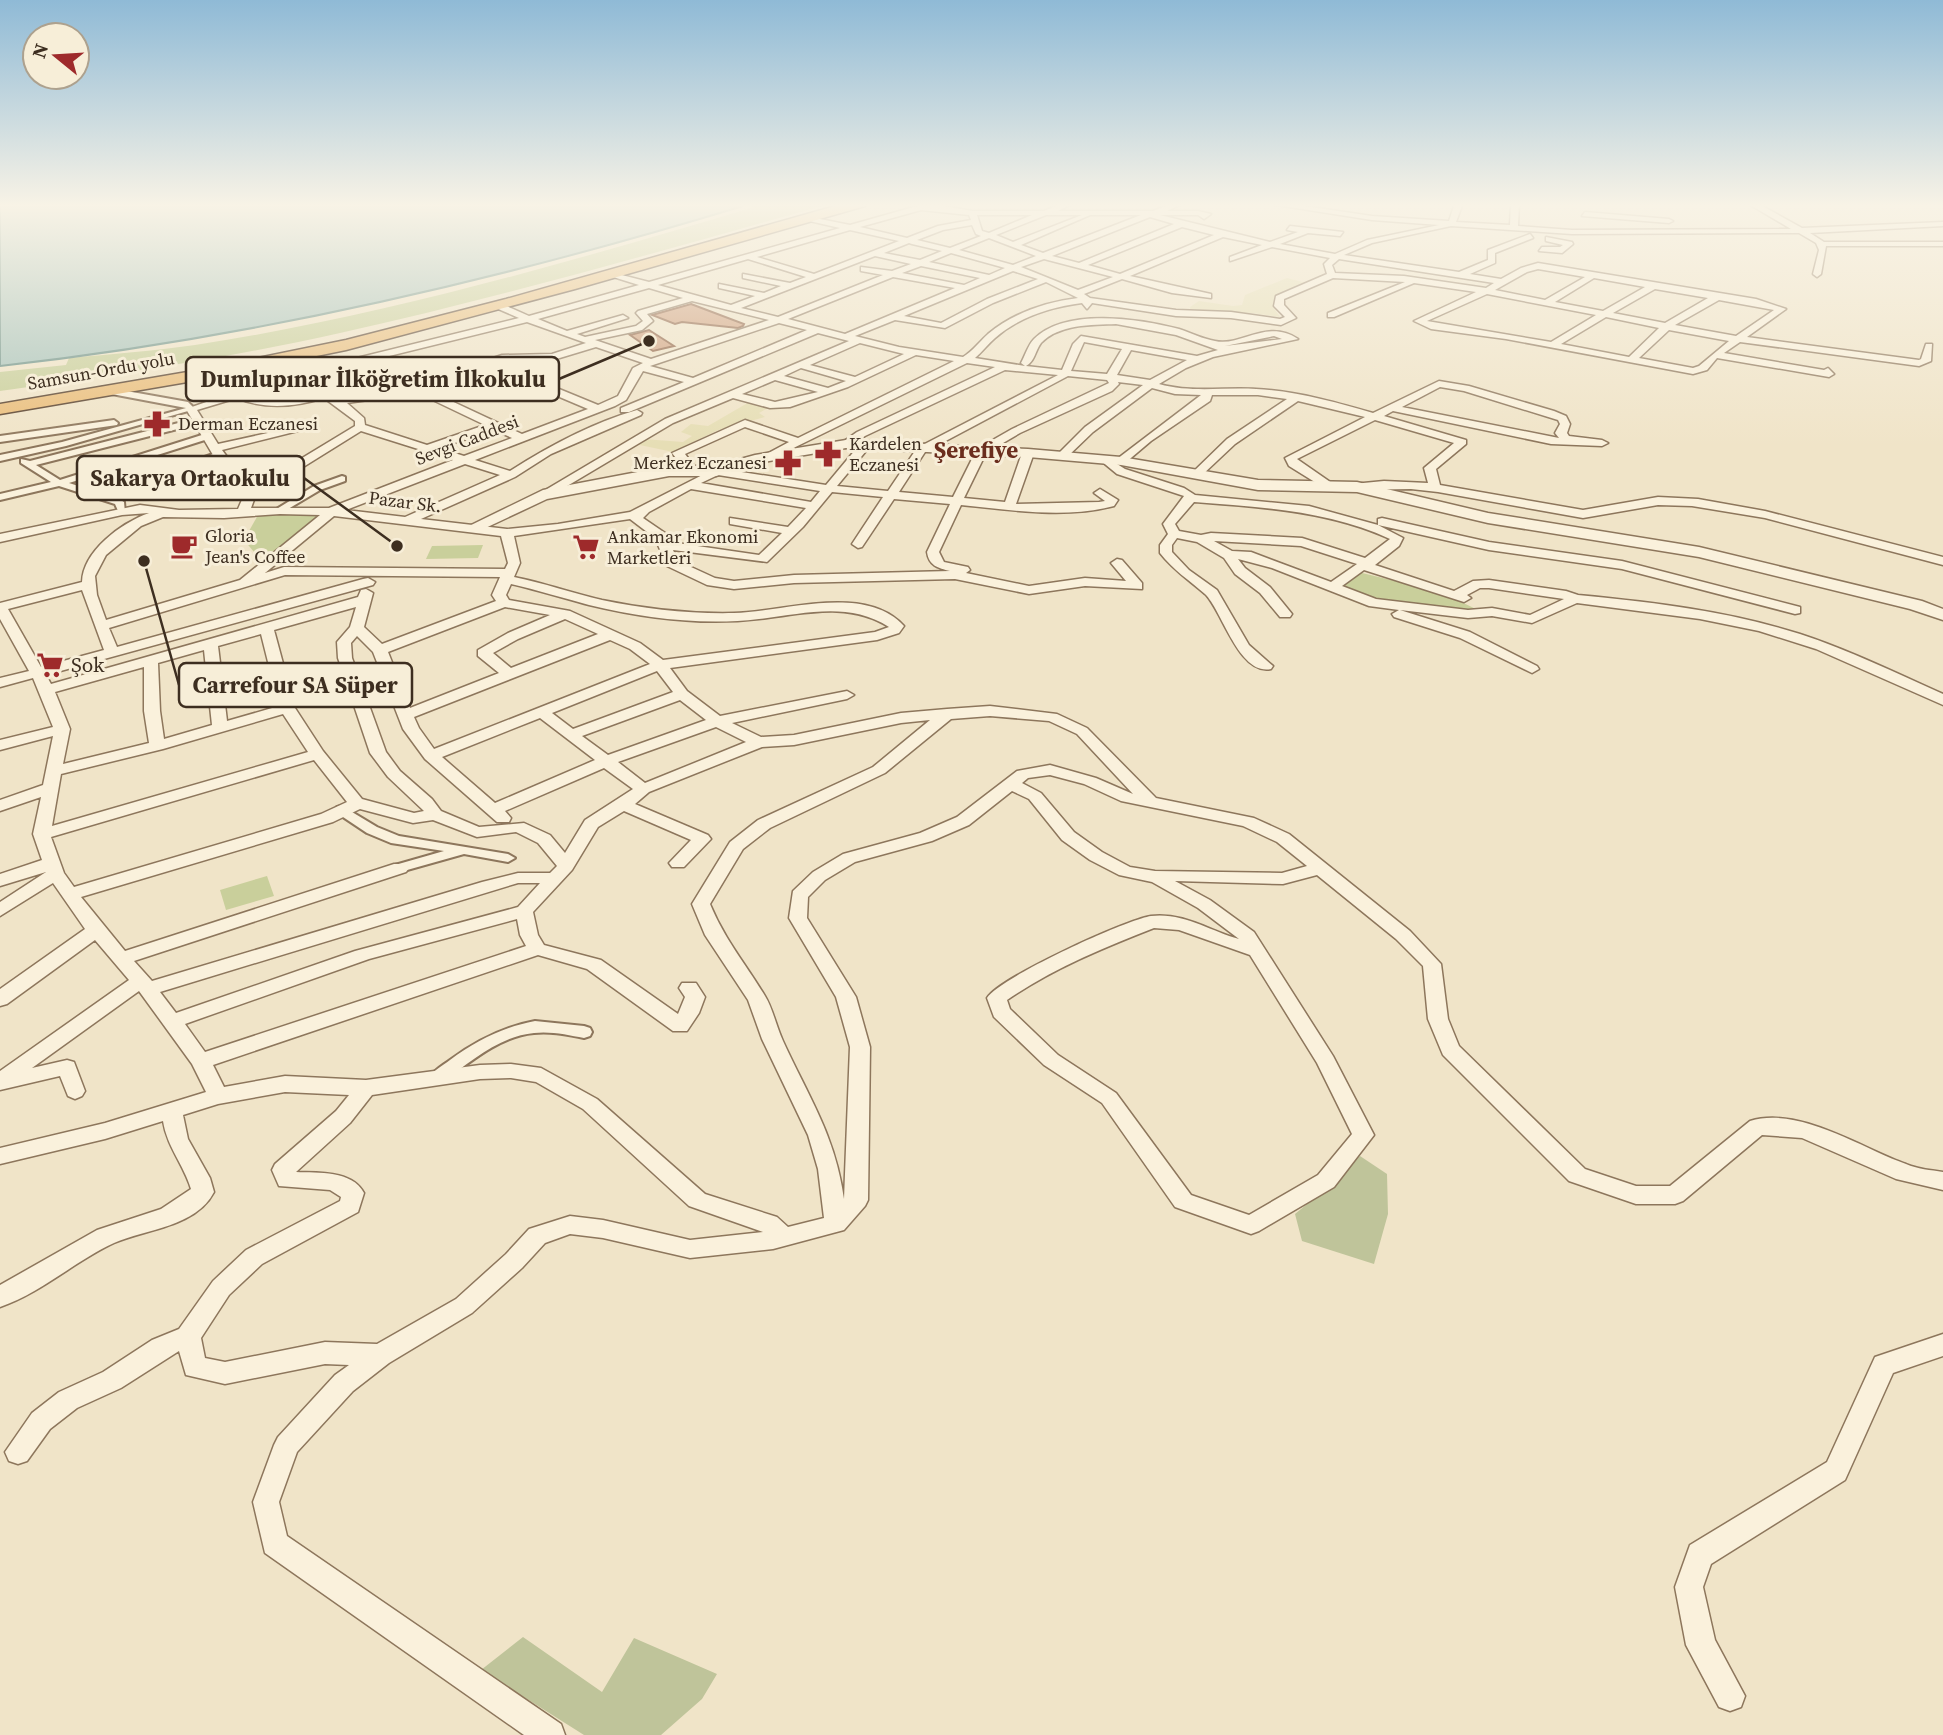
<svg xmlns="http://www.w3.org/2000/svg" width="1943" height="1735" font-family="'Source Serif 4',serif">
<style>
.farmland{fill:#e6deb5}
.green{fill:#c9cf9b}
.cemetery{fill:#bfc49a}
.water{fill:#a9c4bc;stroke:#6f938a;stroke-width:2}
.building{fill:#cf9f7d;stroke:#8d5f41;stroke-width:2}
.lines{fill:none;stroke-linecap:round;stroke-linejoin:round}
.pedestrian-casing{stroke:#8d765c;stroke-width:4}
.minor-casing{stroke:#8d765c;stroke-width:3}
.tertiary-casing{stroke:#8d765c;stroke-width:3}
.trunk-casing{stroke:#5b4430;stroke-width:3}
.pedestrian{fill:#faf1dc;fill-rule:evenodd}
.minor{fill:#faf1dc;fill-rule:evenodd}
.tertiary{fill:#faf1dc;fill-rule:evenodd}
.trunk{fill:#eabe7c;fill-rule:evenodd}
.labels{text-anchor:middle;stroke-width:6;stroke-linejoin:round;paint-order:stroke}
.far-street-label{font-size:18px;fill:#3d2e20;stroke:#f7eed8}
.far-poi-label{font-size:18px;fill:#3d2e20;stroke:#f7eed8;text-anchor:start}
.poi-label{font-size:21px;fill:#3d2e20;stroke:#f7eed8;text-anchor:start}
.far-district-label{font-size:23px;font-weight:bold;fill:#6b2e1e;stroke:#f7eed8}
.leader{fill:none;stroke:#3d2e20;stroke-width:2.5}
.callout-dot{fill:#3d2e20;stroke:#f7eed8;stroke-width:2.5}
.callout{fill:#f7eed8;stroke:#3d2e20;stroke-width:2.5}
.callout-label{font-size:23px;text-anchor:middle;font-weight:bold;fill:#3d2e20}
</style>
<rect width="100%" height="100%" fill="#f0e4c8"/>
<g class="farmland">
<path d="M1287 278 1306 283 1275 298 1273 307 1280 317 1252 313 1244 315 1191 312 1190 307 1199 301 1233 306 1242 305 1245 295Z"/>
<path d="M751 401 768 408 759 413 765 417 718 430 673 452 635 444 643 439 683 442 692 436 681 432 691 424 708 426Z"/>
</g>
<g class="green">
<path d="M755 203H832C669 249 505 296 340 333 228 358 114 375 0 391V372L66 365 69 358C111 354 154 351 195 345 384 316 569 262 751 208Z"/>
<path d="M276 512 321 514 272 555 254 552 244 540 258 515Z"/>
<path d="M483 545 478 558 426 559 432 546Z"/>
<path d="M1358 572C1399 582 1442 591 1480 611L1369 598 1339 586Z"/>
<path d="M267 876 274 896 226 910 220 890Z"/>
</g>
<g class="cemetery">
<path d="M1360 1156 1387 1174 1388 1214 1374 1264 1302 1241 1295 1214 1329 1186Z"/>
<path d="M523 1637 602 1692 634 1638 717 1674 702 1699 661 1735H584L481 1670Z"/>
</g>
<path class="water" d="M0 203H743V206C500 280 252 338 0 366Z"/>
<g class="building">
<path d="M691 304 744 324 743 326 738 328 682 322 675 324 652 315Z"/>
<path d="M649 330 674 346 653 351 630 335Z"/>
</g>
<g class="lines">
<g class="pedestrian-casing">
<g id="pedestrian">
<path d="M104 387 188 402 195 409 66 446 0 461V455L62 442 186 408 101 392V388Z"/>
<path d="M198 418 201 419V423L36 465 60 480 205 434H211V438L69 483 110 496 162 472 216 453 224 455 168 476 119 499 124 502 125 513H119L115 504 59 486 0 500V494L51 482 21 463V459L30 461Z"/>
<path d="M114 420 118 423 117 425 0 442V436Z"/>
<path d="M342 476 345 477V481L320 490 283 512 275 510 314 486Z"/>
<path d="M342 806 377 827 399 836 508 854 515 858 508 862 464 854 400 872 395 871 393 868 395 865 444 851 391 843 367 833 337 813 335 810 337 807Z"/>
<path d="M535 1021 584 1026 590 1028 592 1032 590 1036 584 1038C568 1035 551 1031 534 1033 500 1036 470 1062 443 1082L437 1084 431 1082 429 1078C434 1070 442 1066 450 1060 476 1041 503 1027 535 1021Z"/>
</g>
</g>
<g class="minor-casing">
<g id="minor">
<path d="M928 203 972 211H1044L1063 203H1074L1058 211H1153L1173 203H1184L1167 211H1198L1211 214 1204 219 1198 215H1160L1270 242 1298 232 1287 230 1290 226 1343 232 1340 236 1308 233 1280 244 1335 254 1367 240 1439 225 1372 220 1264 203H1284L1372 216 1449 221 1455 203H1463L1456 222 1510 225 1511 203H1519L1518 226 1572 230 1791 229 1747 203H1757L1802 228 1943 222V226L1810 233 1824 242H1943V246H1826L1821 274 1817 277 1813 274 1819 250 1816 243 1799 233 1572 234 1451 226 1372 243 1344 255 1459 272 1488 260V250L1530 234 1533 238 1495 253V263L1470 274 1501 279 1521 268 1538 263 1756 299 1786 309 1747 337 1919 360 1921 359 1926 344H1932L1931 361 1919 366 1740 342 1724 353 1824 370 1828 368 1834 374 1829 377 1717 358 1707 370 1693 374 1506 339 1431 329 1414 321 1476 292 1414 283 1334 317H1328V313L1405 282 1333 278 1284 299V305L1296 318 1281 325 1231 318 1176 316 1092 303 1087 309 1082 303C1051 307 1019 317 995 338 988 344 982 352 975 358L1025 366 1021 363C1025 356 1028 345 1034 339 1066 307 1140 319 1179 329 1191 333 1203 339 1215 341 1241 347 1267 318 1298 339L1213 357 1186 368 1159 384C1191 393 1224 387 1256 389 1296 391 1335 402 1373 413L1439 381 1469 386 1554 411 1566 416 1570 424 1567 433 1569 436 1602 440 1608 443 1602 446 1551 444 1393 411 1384 416 1466 440V444L1436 469 1440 485 1583 510 1658 497 1698 499 1765 511 1943 557V565L1765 518 1692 506 1658 505 1583 518 1438 492 1411 489 1353 490V484L1384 481 1428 483 1424 468 1454 443 1375 420 1297 459 1336 486 1326 489 1289 466 1285 458 1365 417 1298 401 1235 444 1201 476H1193V472L1227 439 1287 399 1258 395H1212L1210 401 1151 441 1125 463H1117V459L1201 395 1175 394 1152 388 1093 432 1067 457H1059V453L1085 427 1143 385 1118 382 1119 384 1112 391 1020 433 986 453 964 498 1005 502 1022 453 1028 450 1034 453 1016 504 1099 502 1105 501 1094 493 1100 489 1118 500 1114 506C1065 519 1011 510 961 505L939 552 944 562 968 567 970 570 966 573 1029 586 1085 578 1126 581 1111 563 1117 559 1122 560 1142 583V589L1085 586 1029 594 955 579 794 583 734 589 707 585 667 566 655 538 630 519 514 536 520 563 514 577C544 583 572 593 602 600 645 609 690 614 734 613 784 612 865 583 904 626L899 633 877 640 670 668 687 691 720 716 847 691 854 695 847 699 732 723 761 737 794 735 901 713 947 709 990 706 1057 714 1087 728 1156 798 1254 818 1289 834 1410 931 1441 964 1448 1019 1459 1046 1585 1169 1636 1186H1670L1750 1121C1799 1106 1861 1148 1906 1164 1917 1169 1931 1170 1943 1172V1190L1896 1179 1802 1138 1762 1135 1683 1201 1675 1204H1636L1569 1181 1443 1055 1428 1019 1423 966 1396 939 1317 875 1283 884 1175 881 1210 900 1254 932 1333 1056 1374 1135 1334 1187 1259 1231 1251 1234 1175 1207 1102 1103 1044 1065 994 1017 987 998C999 978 1125 920 1151 916 1183 912 1210 931 1239 939L1198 908 1152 882 1119 875 1090 860 1062 840 1029 799 1012 791 969 825 932 841 855 862 825 880 808 897 807 918 856 997 870 1047 868 1200 865 1206 844 1230 773 1249 690 1258 603 1238 570 1234 545 1243 522 1268 472 1313 389 1363 353 1391 297 1452 279 1502 287 1536 561 1724 565 1735H524L265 1553 253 1502 274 1445 278 1437 335 1375 349 1365 325 1364 225 1384 186 1375 179 1351 121 1388 77 1408 50 1429 27 1461 18 1464 9 1461 5 1452 32 1413 59 1392 103 1372 152 1340 179 1329 213 1281 246 1250 340 1201 341 1197 330 1190 279 1186 272 1170 275 1164 336 1111 349 1095 285 1092 218 1104 183 1115 188 1139 210 1178 214 1192C196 1227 146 1229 114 1243 75 1261 41 1293 0 1307V1285L97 1230 161 1209 191 1189C184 1165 167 1147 163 1121L105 1139 0 1164V1148L105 1123 206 1092 192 1064 139 991 32 1068 67 1060 74 1062 85 1091 82 1096 75 1099 68 1096 60 1076 0 1090V1071L129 980 95 940 7 1004 0 1006V989L85 929 53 883 0 916V902L46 872 0 886V874L42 860 33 834 41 797 0 811V800L43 785 53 736 0 750V740L53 727 33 678 0 687V678L29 671 0 619V603L82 582C83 551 121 523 149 513L122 515 0 542V534L140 505 179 510 238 509 244 495 213 455 186 409 244 389 216 372V368H224L254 386 300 372 519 318 496 308V304H502L529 316 639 285 610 276V272L649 282 840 228 805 220V216L850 225ZM921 210 969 215 971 220 938 226 907 238 860 227ZM977 215H1032L989 233 982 231ZM1046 215H1082L1013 242 996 235ZM1090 215H1141L1043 253 1021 245ZM1150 217 1174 224 1079 263 1052 256ZM972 225 976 234 981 236 950 248 917 240 943 230ZM1182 227 1214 235 1120 274 1088 265ZM850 230 899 241 814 274 757 257ZM1223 237 1262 245 1230 257V261L1272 247 1330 258 1324 264 1327 274 1276 296 1274 306 1285 317 1280 319 1231 312 1176 310 1090 298 1084 294 1122 279 1172 293 1211 298V294L1130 276ZM989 238 1036 256 1013 265 959 250ZM909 243 912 244 942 251 920 260 884 253ZM951 253 998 266 1005 268 989 275 929 262ZM875 256 911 264 892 271 861 267V271L883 275 778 317 741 308ZM748 259 806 277 790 283 743 274V278L781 286 764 293 719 284V288L755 296 731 305 658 285ZM1044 259 1113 277 1078 290 1021 267ZM1339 259 1494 283 1486 288 1404 276 1335 273 1332 265ZM921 266 980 278 964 285 902 273ZM1538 269 1585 277 1545 300 1495 290 1527 272ZM1013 271 1038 279 987 299 941 323 904 316ZM893 277 955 288 845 334 788 319ZM1594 278 1645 287 1603 311 1555 302ZM1046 282 1078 298C1046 302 1013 313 988 334 979 342 973 351 963 357L899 347 855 336 895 320 945 328 993 303ZM649 288 683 298 638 311 636 313 643 321 636 326 585 337 577 334 628 318 623 315 567 331 538 319ZM1655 289 1708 298 1665 323 1613 313ZM1487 294 1596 315 1551 342 1427 321ZM1719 300 1774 310 1736 336 1675 325ZM692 301 769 320 651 359 595 340 642 330 653 321 647 314ZM1606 317 1659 328 1629 357 1561 344ZM527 322 586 343 552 354 502 355 487 360 408 370 277 401 247 395 308 376ZM779 323 807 330 693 378 650 366ZM1116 324 1176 335 1218 350 1197 356 1081 336 1073 344 1062 370 1026 366C1035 361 1035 351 1041 343 1059 324 1091 325 1116 324ZM1669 330 1729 341 1699 366 1693 368 1639 358ZM818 333 849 341 665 419 537 495 547 498 673 423 733 398 770 408 790 407 848 387 916 355 954 361 798 438 745 420 672 453 687 472H695L697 470 685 454 745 427 789 442 761 457 771 459 967 363 995 367 857 432 840 444 850 446 865 436 1005 370 1058 375 917 448 888 491 837 486 871 445 865 442 861 443 826 485 716 468 630 512 558 524 507 529 421 519 515 477 551 454 641 415 642 413 637 410C592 423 549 446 510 471L475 460 615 406 626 400 643 371 684 382 621 408V412H629ZM1274 336 1282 339 1225 346ZM1084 342 1122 349 1107 374 1071 371ZM860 343 904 354 855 377 810 365ZM596 347 643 363 633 368 618 396 598 405 496 363 553 360ZM1131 350 1187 360 1150 380 1117 375ZM484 365 500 372 392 392 340 398 334 394 408 376ZM801 368 846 381 828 388 784 376ZM510 376 588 409 522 434 430 391ZM1068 376 1107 380 1109 383 1012 429 977 449 953 497 899 492 925 452ZM775 380 818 392 775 402 742 394ZM1440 387 1464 391 1558 420 1560 424 1555 433 1559 438 1402 407ZM418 393 485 425 427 445 365 425 364 418 347 403ZM237 398C265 410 295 407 324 398L355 421V426L251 489 222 450 314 427 309 424 218 444 197 410ZM494 430 512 438 464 456 439 448ZM361 431 453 460 329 508H251L255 497ZM465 464 500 475 405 517 346 510ZM718 475 820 491 811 502 701 483ZM691 489 806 508 788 527 730 518V524L782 533 759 555 670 542 665 533 643 518 649 512ZM832 492 883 497 852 544 858 548 862 547 894 499 950 504 927 552C929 566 938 568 950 571L794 575 734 581 715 578 678 561 673 550 767 562 803 527ZM280 514 320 515 240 580 106 620 97 595 95 576 106 555 141 526 163 517 224 518ZM334 516 501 536 508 563 505 569 284 567 265 573ZM285 575 500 577 492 595 496 601 382 644 364 627 373 593 366 589 361 590 358 597 51 684 46 675 373 585 375 582 368 578 363 579 117 647 109 628ZM511 584C537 590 563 598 589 605 643 618 703 626 759 619 804 614 848 601 889 627L875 632 663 660 640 643 570 611 509 600 506 595ZM82 590 104 650 41 667 8 609ZM356 607 350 627 337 642 338 658 370 753 388 777 424 811 414 813 362 799 323 751 295 708 274 630ZM505 607 550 615 508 633 478 650V656L499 673 410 708 388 652ZM565 619 598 634 511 668 493 653 518 639ZM261 634 279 706 227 721 218 646ZM357 636 373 652 403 729 425 759 497 822H509L511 818 505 811 604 768 633 789 585 820 565 853 550 835 524 823 479 827 441 811 432 799 400 771 386 752 352 658 351 643ZM610 640 630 649 650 664 434 749 419 728 414 717ZM204 650 212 725 164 739 160 711 158 663ZM144 667V711L149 743 63 764 70 729 55 692ZM657 671 673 692 573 729 552 713ZM680 700 706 720 608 755 582 736ZM283 714 308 752 52 826 61 774 163 749ZM990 716 1049 721 1077 734 1133 794 1096 778 1050 765 1017 771 957 817 920 833 843 854 813 872 793 891 789 918 836 997 850 1047 844 1199C835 1135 809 1098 783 1041 776 1026 773 1009 765 996 745 963 725 940 710 904L743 849 770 828 885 773 951 719ZM540 718 595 760 495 803 442 757ZM930 720 873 767 758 820 730 842 692 904 705 935 748 1000 762 1039 808 1135 818 1169 824 1218 788 1227 777 1217 705 1194 597 1099 541 1068 511 1064 480 1065 366 1080 285 1076 224 1087 213 1065 538 955 587 969 673 1031H687L699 1013 705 997 696 983H682L679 988 685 997 678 1014 601 960 544 945 538 935 533 912 572 870 598 827 624 811 691 840 669 863 672 867H684L711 839 708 835 635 804 649 792 762 747 794 745 901 723ZM716 727 746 742 645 783 618 762ZM314 760 347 802 321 814 74 887 64 873 51 837ZM1050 775 1084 784 1121 801 1243 826 1277 842 1307 866 1282 873 1155 871 1130 867 1102 852 1074 832 1041 793 1022 783 1028 778ZM360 809 413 823 433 820 477 837 516 832 538 843 557 866 550 873H518L482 882 152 981 134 961 406 872 409 868 406 864H394L125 951 81 897 333 822ZM518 883H540L518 907 355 951 176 1013 160 992ZM517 919 520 935 526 946 205 1052 185 1024 369 959ZM1154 928 1179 930 1250 955 1317 1063 1352 1134 1318 1175 1249 1215 1191 1195 1116 1093 1058 1055 1010 1009 1007 1000C1052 969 1103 948 1154 928ZM511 1078 536 1082 583 1109 689 1206 763 1232 690 1240 603 1220 570 1216 529 1229 506 1254 456 1299 377 1344 325 1342 225 1362 205 1358 201 1338 229 1295 262 1264 358 1212 364 1193C352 1170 318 1173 296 1172L350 1123 372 1095 480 1079Z"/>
<path d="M1585 212 1669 219 1673 221 1669 223 1582 216Z"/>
<path d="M1546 237 1572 242 1573 244 1562 253 1539 251 1542 247H1560L1563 245 1546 241Z"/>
<path d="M1106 457 1125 469 1184 488 1195 495 1309 506 1378 525V519L1382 518 1489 542 1622 561 1800 607V613L1795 614 1622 569 1489 550 1378 525 1403 538 1399 546 1375 565 1454 591 1473 581 1489 580 1566 591 1578 595C1652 602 1728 611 1800 634 1849 650 1896 673 1943 694V705L1816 649 1759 631 1700 619 1577 603 1532 623 1492 616 1468 618 1400 610 1470 632 1537 666 1539 669 1532 673 1460 638 1394 617 1392 614 1399 610 1369 606 1272 568 1238 559 1245 568 1270 587 1292 614 1290 617H1280L1260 593 1235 574 1224 558 1197 542 1177 538 1172 545V552L1189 570 1217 590 1249 645 1273 666 1271 669C1239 676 1222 610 1205 594 1189 580 1173 570 1160 553V545L1168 534 1163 524 1184 496 1117 474 1100 460ZM1194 502C1260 507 1330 511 1390 539L1365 558 1302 538 1211 533 1201 535 1179 531 1175 524ZM1214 541 1301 546 1357 564 1331 582 1251 552 1232 551ZM1364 570 1464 602 1471 598 1467 595 1480 588H1489L1564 599 1530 615 1492 608 1468 610 1376 599 1342 586Z"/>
<path d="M1943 1334V1356L1893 1373 1845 1480 1711 1564 1703 1587 1715 1640 1745 1696 1741 1707 1730 1711 1719 1707 1686 1645 1675 1587 1690 1545 1827 1462 1875 1357Z"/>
</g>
</g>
<g class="tertiary-casing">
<path id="tertiary" d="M846 440 1028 449 1121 457 1258 480 1357 482 1488 513 1699 547 1922 601 1943 609V620L1910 609 1699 557 1488 523 1357 492 1258 490 1121 465 1028 457 846 448 757 463 716 476H669L547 499 479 531H467L465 528 543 490 669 466H715L755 455Z"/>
</g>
<g class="trunk-casing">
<path id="trunk" d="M846 203H866L865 206 575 289 346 350 199 380 0 414V404L199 370 346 340 506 299Z"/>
</g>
<use href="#pedestrian" class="pedestrian"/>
<use href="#minor" class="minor"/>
<use href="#tertiary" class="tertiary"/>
<use href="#trunk" class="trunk"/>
</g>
<linearGradient id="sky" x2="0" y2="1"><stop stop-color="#8fbad6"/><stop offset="0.46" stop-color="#f8f3e6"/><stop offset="1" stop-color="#f8f3e6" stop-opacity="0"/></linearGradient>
<rect width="1943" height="446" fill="url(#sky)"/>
<defs>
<g id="pharmacy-bare" transform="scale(2.1)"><path d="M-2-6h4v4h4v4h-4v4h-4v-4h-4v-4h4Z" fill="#9e2a2b" stroke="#f7eed8" stroke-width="2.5" paint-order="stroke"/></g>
<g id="cafe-bare" transform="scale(2.1)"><path d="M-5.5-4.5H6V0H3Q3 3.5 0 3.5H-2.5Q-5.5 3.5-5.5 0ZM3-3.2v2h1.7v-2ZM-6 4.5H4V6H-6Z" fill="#9e2a2b" stroke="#f7eed8" stroke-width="2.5" paint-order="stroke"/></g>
<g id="supermarket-bare" transform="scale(2.1)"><path d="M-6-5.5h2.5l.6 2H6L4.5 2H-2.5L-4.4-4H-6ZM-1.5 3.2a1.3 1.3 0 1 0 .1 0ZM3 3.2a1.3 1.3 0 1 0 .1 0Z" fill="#9e2a2b" stroke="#f7eed8" stroke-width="2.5" paint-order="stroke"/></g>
</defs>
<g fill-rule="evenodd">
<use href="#pharmacy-bare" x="157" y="424"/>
<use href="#pharmacy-bare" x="828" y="454"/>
<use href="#pharmacy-bare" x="788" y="463"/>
<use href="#cafe-bare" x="184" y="546"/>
<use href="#supermarket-bare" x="586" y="547"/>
<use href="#supermarket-bare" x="50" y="665"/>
</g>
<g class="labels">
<g class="far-street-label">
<text transform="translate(101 371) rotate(-10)" y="6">Samsun-Ordu yolu</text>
<text transform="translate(467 440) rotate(-21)" y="6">Sevgi Caddesi</text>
<text transform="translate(405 502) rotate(7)" y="6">Pazar Sk.</text>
</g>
<g class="far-poi-label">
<text x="178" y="430">Derman Eczanesi</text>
<text x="849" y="450">Kardelen<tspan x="849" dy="21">Eczanesi</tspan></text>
<text x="767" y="469" text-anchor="end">Merkez Eczanesi</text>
<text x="205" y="542">Gloria<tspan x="205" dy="21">Jean's Coffee</tspan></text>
<text x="607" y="543">Ankamar Ekonomi<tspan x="607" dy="21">Marketleri</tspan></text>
</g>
<g class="poi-label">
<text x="71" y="672">Şok</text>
</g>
<g class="far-district-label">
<text x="976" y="458">Şerefiye</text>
</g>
</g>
<path class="leader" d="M649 341L559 379M397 546L304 478M144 561L179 685"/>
<g class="callout-dot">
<circle cx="649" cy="341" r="7"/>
<circle cx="397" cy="546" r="7"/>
<circle cx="144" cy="561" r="7"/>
</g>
<g class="callout">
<rect x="186" y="357" width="373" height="44" rx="7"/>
<rect x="77" y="456" width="227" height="44" rx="7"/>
<rect x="179" y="663" width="233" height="44" rx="7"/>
</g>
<g class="callout-label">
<text x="373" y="387">Dumlupınar İlköğretim İlkokulu</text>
<text x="190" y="486">Sakarya Ortaokulu</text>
<text x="295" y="693">Carrefour SA Süper</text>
</g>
<g transform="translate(56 56) rotate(288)"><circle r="33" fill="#f7eed8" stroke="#ada18e" stroke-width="2"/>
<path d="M0-5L12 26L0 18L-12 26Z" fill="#9e2a2b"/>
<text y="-10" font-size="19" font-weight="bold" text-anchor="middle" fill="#3d2e20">N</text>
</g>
</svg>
